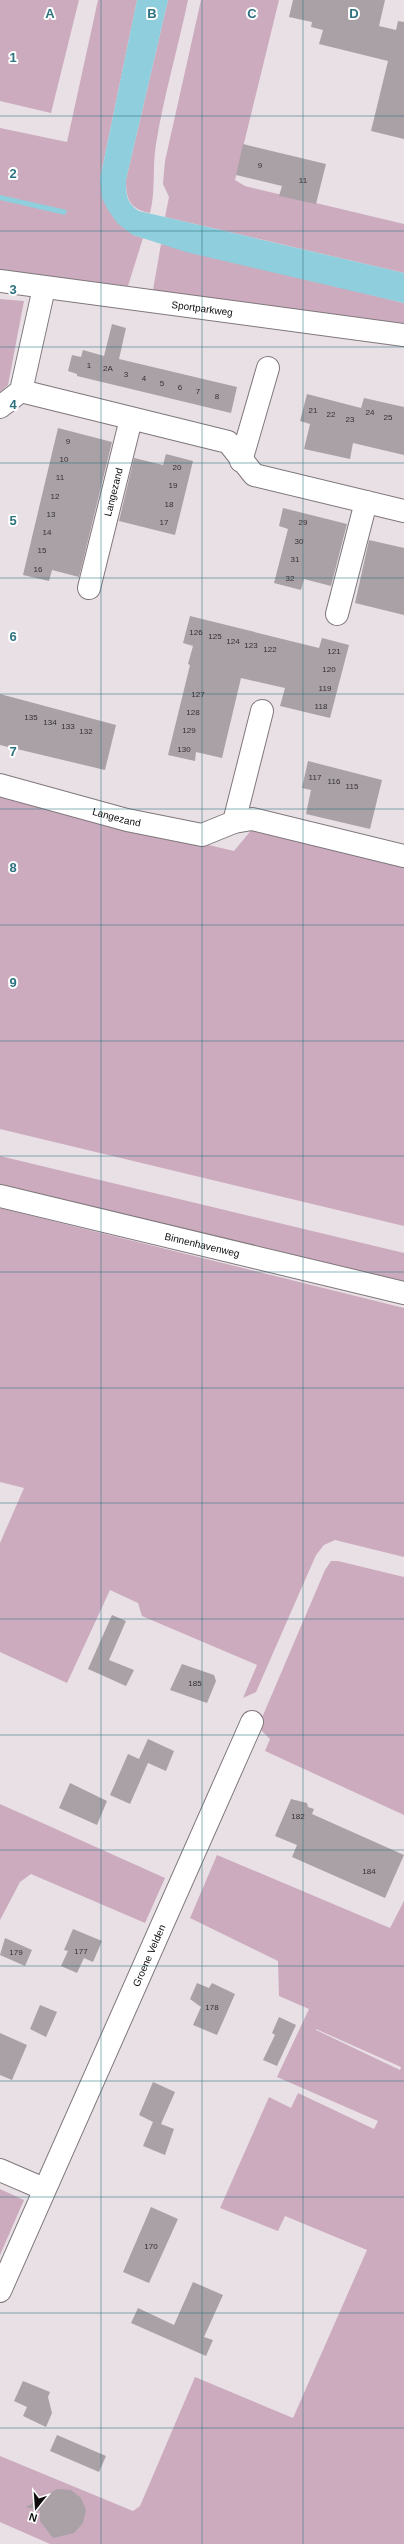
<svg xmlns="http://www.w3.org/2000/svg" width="404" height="2544" font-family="Helvetica,sans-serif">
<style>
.green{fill:#ccabbe;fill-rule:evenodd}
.water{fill:#8fcedc}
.building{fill:#a9a1a5}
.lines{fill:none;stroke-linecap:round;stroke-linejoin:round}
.street-casing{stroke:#7f777b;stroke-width:24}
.secondary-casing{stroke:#7f777b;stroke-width:24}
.street{stroke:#fff;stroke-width:22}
.secondary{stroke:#fff;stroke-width:22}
.grid{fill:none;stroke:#2e7381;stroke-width:1;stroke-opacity:0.55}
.labels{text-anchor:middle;stroke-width:4;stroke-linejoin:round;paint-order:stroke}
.number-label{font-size:8px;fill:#353133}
.street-label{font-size:10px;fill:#0e0c0d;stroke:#fff}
.grid-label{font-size:13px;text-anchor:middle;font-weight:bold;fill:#2e7381;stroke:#fff;stroke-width:4;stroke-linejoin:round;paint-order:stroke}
</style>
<rect width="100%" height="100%" fill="#e9e0e5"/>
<g class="green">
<path d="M0 0H79L51 113 0 101Z"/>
<path d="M98 0H137L100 179 133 235 143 238 128 286 0 270V128L67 142Z"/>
<path d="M168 0H188C178 48 164 95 156 144 152 167 156 190 150 213 130 209 126 200 126 180Z"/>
<path d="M201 0H279L235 180 245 186 404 224V273L165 217 169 197 163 184 165 161Z"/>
<path d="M161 244 404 303V325L153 290Z"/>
<path d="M0 299 24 301 8 385 0 392Z"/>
<path d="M0 796 234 851 253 828 404 865V1226L0 1129Z"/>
<path d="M0 1156 404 1253V1282L0 1185Z"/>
<path d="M0 1208 404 1308V1557L335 1540 324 1545 316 1555 256 1692 243 1698 257 1665 142 1616 138 1603 110 1590 67 1683 0 1652V1543L24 1488 0 1482Z"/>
<path d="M331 1561H338L404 1577V1815L265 1751 270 1739 258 1727 325 1570Z"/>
<path d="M0 1804 165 1878 145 1923 31 1874 20 1882 0 1920Z"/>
<path d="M217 1855 390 1928 404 1901V2544H50L0 2522V2456L133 2511 140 2506 195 2377 293 2418 367 2250 285 2216 278 2231 220 2208 269 2097 291 2108 298 2093 374 2129 378 2121 277 2077 309 2009 279 1996 278 1961 190 1918ZM316 2029 401 2067 400 2070 316 2030Z"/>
<path d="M0 2189 24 2200 0 2255Z"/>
</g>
<g class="water">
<path d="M137 0H168L126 180C126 194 126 203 139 211L404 273V303L186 252 133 235 118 224 108 210 102 198 100 179Z"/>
<path d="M0 195 67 210 65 215 0 200Z"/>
</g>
<g class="building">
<path d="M293 0H385L379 26 396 30 398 21 404 22V139L371 131 388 61 319 44 323 30 311 27 312 22 289 17Z"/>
<path d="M243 144 326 164 316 204 279 196 282 186 236 175Z"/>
<path d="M112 324 126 328 119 359 237 387 231 413 77 376V374L68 371 72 355 81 357 83 350 104 356Z"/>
<path d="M307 394 361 408 364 398 404 407V455L353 443 350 459 304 449 310 424 300 421Z"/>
<path d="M58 428 112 442 79 577 52 570 49 581 23 575Z"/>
<path d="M166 454 193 461 175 535 119 521 134 458 163 465Z"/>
<path d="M283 508 347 524 331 586 304 579 301 590 274 583 288 529 279 526Z"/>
<path d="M369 540 404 548V615L355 603Z"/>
<path d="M190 616 319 648 322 638 349 645 330 718 280 706 285 688 241 678 222 758 196 752 195 761 168 755 190 665 188 664 193 646 183 643Z"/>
<path d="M0 694 116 725 105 770 0 745Z"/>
<path d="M308 761 382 780 370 829 306 814 311 790 302 788Z"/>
<path d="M112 1615 126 1621 109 1660 134 1670 126 1686 88 1669Z"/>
<path d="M182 1664 214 1675 216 1681 207 1703 170 1690Z"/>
<path d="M148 1739 174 1751 166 1771 148 1763 130 1804 110 1795 128 1754 139 1759Z"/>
<path d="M70 1783 107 1801 97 1825 59 1808Z"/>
<path d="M291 1799 307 1803 308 1807 314 1809 312 1814 404 1855 385 1898 292 1857 297 1845 275 1836Z"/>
<path d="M73 1929 102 1941 93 1962 84 1958 77 1973 61 1966 68 1951 64 1950Z"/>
<path d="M5 1938 32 1950 25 1966 0 1955Z"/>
<path d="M197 1983 209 1988 212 1983 235 1994 217 2035 193 2025 201 2007 190 1999Z"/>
<path d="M40 2005 57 2012 46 2037 30 2029Z"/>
<path d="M279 2017 296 2025 277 2066 263 2060 275 2035 272 2033Z"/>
<path d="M0 2033 27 2045 12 2080 0 2075Z"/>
<path d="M153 2082 175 2092 161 2124 174 2129 165 2155 143 2146 153 2122 139 2115Z"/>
<path d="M151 2207 178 2219 149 2283 123 2272Z"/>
<path d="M193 2282 223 2295 204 2337 213 2340 206 2356 131 2323 138 2308 174 2325Z"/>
<path d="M23 2381 50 2392 48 2397 52 2413 46 2427 23 2416 27 2407 14 2401Z"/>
<path d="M57 2435 106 2456 99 2472 50 2451Z"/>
<path d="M57 2489 71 2490 81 2498 86 2510 83 2523 74 2533 53 2538 40 2521V2511L26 2507Z"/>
</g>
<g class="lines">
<g class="street-casing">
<g id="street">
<path id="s1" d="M0 281 404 335"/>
<path d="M21 391 228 442 254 475 404 511"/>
<path d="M0 407 21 391 44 288"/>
<path d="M241 461 268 368"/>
<path id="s2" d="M89 588 131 419"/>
<path d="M337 614 366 502"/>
<path id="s3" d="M0 785 127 820 202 835 234 822 252 819 404 856"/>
<path d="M234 822 262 711"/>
<path d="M0 2170 44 2189"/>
<path id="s4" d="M0 2291 252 1722"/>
</g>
</g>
<g class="secondary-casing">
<g id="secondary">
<path id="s5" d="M0 1196 404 1293"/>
</g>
</g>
<use href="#street" class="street"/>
<use href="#secondary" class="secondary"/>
</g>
<path class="grid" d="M101 0V2544M202 0V2544M303 0V2544M0 116H404M0 231H404M0 347H404M0 463H404M0 578H404M0 694H404M0 809H404M0 925H404M0 1041H404M0 1156H404M0 1272H404M0 1388H404M0 1503H404M0 1619H404M0 1735H404M0 1850H404M0 1966H404M0 2081H404M0 2197H404M0 2313H404M0 2428H404"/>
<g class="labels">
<g class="number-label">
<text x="260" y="168">9</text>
<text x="303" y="183">11</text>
<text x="89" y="368">1</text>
<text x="108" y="371">2A</text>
<text x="126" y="377">3</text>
<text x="144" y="381">4</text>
<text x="162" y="386">5</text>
<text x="180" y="390">6</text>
<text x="198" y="394">7</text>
<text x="217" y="399">8</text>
<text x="313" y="413">21</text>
<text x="370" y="415">24</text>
<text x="331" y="417">22</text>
<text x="388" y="420">25</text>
<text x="350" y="422">23</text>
<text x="68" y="444">9</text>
<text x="64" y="462">10</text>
<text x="177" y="470">20</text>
<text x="60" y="480">11</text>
<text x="173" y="488">19</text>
<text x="55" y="499">12</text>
<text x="169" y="507">18</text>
<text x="51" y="517">13</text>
<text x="164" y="525">17</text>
<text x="303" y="525">29</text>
<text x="47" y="535">14</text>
<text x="299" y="544">30</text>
<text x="42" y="553">15</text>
<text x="295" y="562">31</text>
<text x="38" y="572">16</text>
<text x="290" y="581">32</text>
<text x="196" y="635">126</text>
<text x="215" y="639">125</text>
<text x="233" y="644">124</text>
<text x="251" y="648">123</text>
<text x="270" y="652">122</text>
<text x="334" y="654">121</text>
<text x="329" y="672">120</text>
<text x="325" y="691">119</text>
<text x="198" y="697">127</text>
<text x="321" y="709">118</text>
<text x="193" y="715">128</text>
<text x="31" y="720">135</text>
<text x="50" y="725">134</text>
<text x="68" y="729">133</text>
<text x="189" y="733">129</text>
<text x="86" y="734">132</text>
<text x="184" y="752">130</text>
<text x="315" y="780">117</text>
<text x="334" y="784">116</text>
<text x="352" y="789">115</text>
<text x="195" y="1686">185</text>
<text x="298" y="1819">182</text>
<text x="369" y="1874">184</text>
<text x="81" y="1954">177</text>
<text x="16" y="1955">179</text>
<text x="212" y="2010">178</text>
<text x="151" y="2249">170</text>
</g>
<g class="street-label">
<text dy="4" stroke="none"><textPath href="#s1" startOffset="204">Sportparkweg</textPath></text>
<text dy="4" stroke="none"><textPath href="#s2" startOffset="99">Langezand</textPath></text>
<text dy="4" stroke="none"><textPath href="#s3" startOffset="121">Langezand</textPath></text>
<text dy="4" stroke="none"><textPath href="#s5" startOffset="208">Binnenhavenweg</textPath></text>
<text dy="4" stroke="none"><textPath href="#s4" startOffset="367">Groene Velden</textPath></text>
</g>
</g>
<g class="grid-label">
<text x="50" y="18">A</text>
<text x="152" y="18">B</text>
<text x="252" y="18">C</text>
<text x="354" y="18">D</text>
<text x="13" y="62">1</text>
<text x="13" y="178">2</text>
<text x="13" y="294">3</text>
<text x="13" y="409">4</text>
<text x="13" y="525">5</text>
<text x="13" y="641">6</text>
<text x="13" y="756">7</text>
<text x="13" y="872">8</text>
<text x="13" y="987">9</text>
</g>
<g transform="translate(36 2508) rotate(197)" stroke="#ffffff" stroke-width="3" paint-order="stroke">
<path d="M0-3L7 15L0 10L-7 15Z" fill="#0e0c0d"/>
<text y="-6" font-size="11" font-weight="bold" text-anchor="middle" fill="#0e0c0d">N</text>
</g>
</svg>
